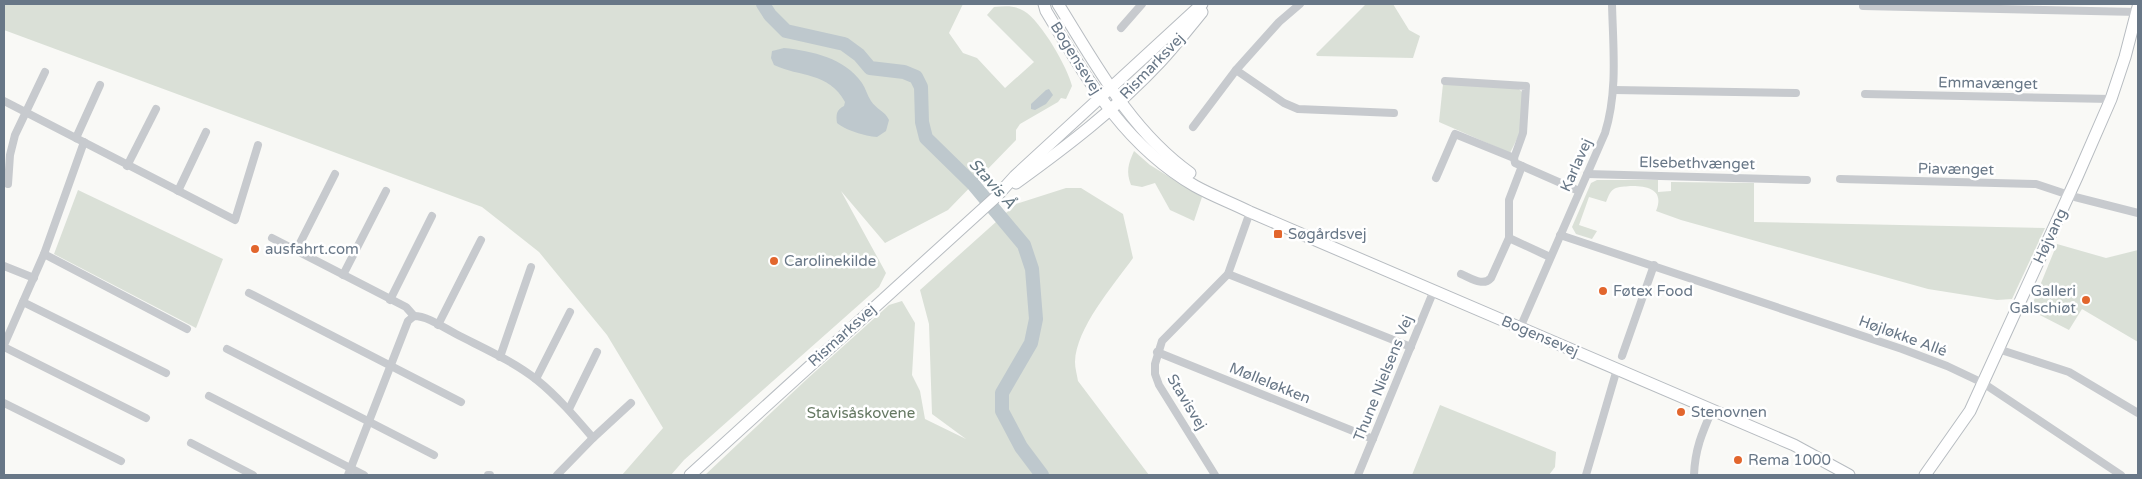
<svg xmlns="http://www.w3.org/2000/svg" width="2142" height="479" font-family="'Varela Round',sans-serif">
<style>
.green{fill:#dae0d7}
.water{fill:#bec8cd}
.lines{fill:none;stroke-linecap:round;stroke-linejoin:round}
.river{stroke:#bec8cd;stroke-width:14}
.secondary-casing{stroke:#b7bcc1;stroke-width:13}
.street{stroke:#c7cace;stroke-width:8}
.secondary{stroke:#fff;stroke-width:11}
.poi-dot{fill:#e2662d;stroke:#fff;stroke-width:2}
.labels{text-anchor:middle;stroke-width:5;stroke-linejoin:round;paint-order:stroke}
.street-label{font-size:15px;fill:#687787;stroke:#fff}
.poi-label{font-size:15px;fill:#687787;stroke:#fff;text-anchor:start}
.park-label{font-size:15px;fill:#667963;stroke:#fff}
.water-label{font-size:16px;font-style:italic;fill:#647782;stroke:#fff}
</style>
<rect width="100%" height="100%" fill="#f9f9f6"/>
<g class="green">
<path d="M4 4H963L949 33 963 53 977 58 1005 88 1034 62 987 15 994 7C1005 6 1015 5 1024 11 1041 21 1068 68 1072 86L1066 99 1061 98 1058 102 1020 124 1016 130V140L948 210 885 243 841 191 886 273 879 287 684 460 671 475H622L663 428 607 335 539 252 482 207 4 30Z"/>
<path d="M1366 4H1393L1409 30 1420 36 1413 58 1317 56 1316 54Z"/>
<path d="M1443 84 1518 88 1523 93 1520 133 1510 153 1439 122Z"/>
<path d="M1134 151 1150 165 1202 197 1194 221 1170 210 1155 183 1142 187 1131 185C1126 172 1128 164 1134 151Z"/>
<path d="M1597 180H1658V192L1671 191V182L1754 183V222L2045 228 2012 299 1997 300 1928 289 1681 220 1656 211C1665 189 1647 186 1630 186 1625 187 1619 186 1614 189 1609 192 1608 198 1606 202L1589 197 1579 225 1597 231 1592 239 1576 234 1572 227 1591 183Z"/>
<path d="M1066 188H1081L1123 214 1133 258C1113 286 1076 328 1075 362 1075 368 1077 375 1078 381L1149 475H705L807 379 889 305 902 301 915 323 912 375 920 391 925 419 966 439 932 414 929 324 920 290 1016 204Z"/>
<path d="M78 190 223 259 196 328 54 254Z"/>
<path d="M2057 244 2106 258 2138 250V342L2082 309 2069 330 2030 310Z"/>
<path d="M1440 405 1556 452 1555 467 1549 475H1412Z"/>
</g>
<g class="water">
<path d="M784 48C812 51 845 58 862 83 866 89 867 95 871 101 876 109 885 111 889 120L886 131 877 137C865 136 845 130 837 123 836 115 836 110 844 106L845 102C829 72 799 77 774 65L771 58 772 51Z"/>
<path d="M1049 89 1053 95 1046 104 1035 110 1031 109V104L1046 90Z"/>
</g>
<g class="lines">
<path class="river" d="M763 4 770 15 786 31 844 44 859 55 870 68 904 72 916 77 921 87 922 122 926 138 973 184 1024 245 1032 269 1036 319 1031 343 1002 393V411L1021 447 1042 475"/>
<g class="secondary-casing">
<g id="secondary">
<path d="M1044 4 1046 11C1087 79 1124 145 1195 186 1213 196 1232 203 1250 212L1794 445 1849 475"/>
<path d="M1058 4C1096 65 1131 131 1190 173"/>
<path d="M1016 183C1066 147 1117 108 1160 62 1175 46 1188 29 1202 12"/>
<path d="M690 475 996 197 1015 176 1202 4"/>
<path d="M1925 475 1970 411 2077 177 2111 99 2125 57 2138 7"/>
</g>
</g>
<g class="street">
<path d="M1863 6 2138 12"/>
<path d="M1121 28 1142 4"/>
<path d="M1236 70 1284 103 1298 109 1394 113"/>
<path d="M1445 81 1526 86 1523 133 1514 158"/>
<path d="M1614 90 1796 93"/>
<path d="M1865 94 2111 99"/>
<path d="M4 101 235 220 258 145"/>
<path d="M1193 127 1236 70 1279 22 1300 4"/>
<path d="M76 138 100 85"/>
<path d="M127 166 156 109"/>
<path d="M1522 166 1509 200V238L1550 257"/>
<path d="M1587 174 1807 180"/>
<path d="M1436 178 1455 134 1514 158 1515 163 1522 166 1579 191"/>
<path d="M1840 179 2036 184 2075 197 2138 213"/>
<path d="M8 184 10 155 15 135 45 72"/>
<path d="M178 191 206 132"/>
<path d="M1560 235 1902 349 1947 366 1983 383 2121 475"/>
<path d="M272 238 406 307 414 316"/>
<path d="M296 251 335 174"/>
<path d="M44 254 187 329"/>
<path d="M4 266 34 278"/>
<path d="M1228 274 1411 347"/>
<path d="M1461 274C1471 278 1483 287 1491 278L1509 238"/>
<path d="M343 275 386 191"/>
<path d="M249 293 461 402"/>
<path d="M390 300 432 216"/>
<path d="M23 302 166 373"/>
<path d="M438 325 481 240"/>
<path d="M1520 328 1605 133C1618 91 1613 47 1612 4"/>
<path d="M4 345 44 254 84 142"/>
<path d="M4 347 146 418"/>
<path d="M227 349 434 455"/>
<path d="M1998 349 2069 372 2138 413"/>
<path d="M1157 352 1373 439"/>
<path d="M1622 356 1654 265"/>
<path d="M500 357 531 267"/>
<path d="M536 379 570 312"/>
<path d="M209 396 364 475"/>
<path d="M4 403 121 461"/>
<path d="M569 409 597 352"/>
<path d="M191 443 253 475"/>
<path d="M348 475 408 321 414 316C428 316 444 328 456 334 483 348 513 361 537 380 558 397 575 417 593 438"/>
<path d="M488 475H490"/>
<path d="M557 475 593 438 631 403"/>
<path d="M1215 475 1159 385 1155 374V364L1162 341 1228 274 1250 212"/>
<path d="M1358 475 1434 290"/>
<path d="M1586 475 1617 369"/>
<path d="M1694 475C1695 449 1702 433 1712 410"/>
</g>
<use href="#secondary" class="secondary"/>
</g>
<g class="poi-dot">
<rect x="1273" y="229" width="10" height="10" rx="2.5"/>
<circle cx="255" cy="249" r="5"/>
<circle cx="774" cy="261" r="5"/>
<circle cx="1603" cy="291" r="5"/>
<circle cx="2086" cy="300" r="5"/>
<circle cx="1681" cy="412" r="5"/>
<circle cx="1738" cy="460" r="5"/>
</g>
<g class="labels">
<g class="street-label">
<text transform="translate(1076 58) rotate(58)" y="5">Bogensevej</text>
<text transform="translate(1152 66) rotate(-46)" y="5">Rismarksvej</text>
<text transform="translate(1988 83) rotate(1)" y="5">Emmavænget</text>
<text transform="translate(1697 163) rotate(1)" y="5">Elsebethvænget</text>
<text transform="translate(1576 165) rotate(-66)" y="5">Karlavej</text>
<text transform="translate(1956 169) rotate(1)" y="5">Piavænget</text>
<text transform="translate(2050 236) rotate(-65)" y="5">Højvang</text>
<text transform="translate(842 335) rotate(-42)" y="5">Rismarksvej</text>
<text transform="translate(1540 336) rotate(23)" y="5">Bogensevej</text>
<text transform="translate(1903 336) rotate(20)" y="5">Højløkke Allé</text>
<text transform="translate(1383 378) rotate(-68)" y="5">Thune Nielsens Vej</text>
<text transform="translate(1270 383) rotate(22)" y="5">Mølleløkken</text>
<text transform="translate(1187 402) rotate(59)" y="5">Stavisvej</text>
</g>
<g class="poi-label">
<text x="1288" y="239">Søgårdsvej</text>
<text x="265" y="254">ausfahrt.com</text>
<text x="784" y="266">Carolinekilde</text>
<text x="1613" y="296">Føtex Food</text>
<text x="2076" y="296" text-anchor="end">Galleri<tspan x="2076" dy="17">Galschiøt</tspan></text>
<text x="1691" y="417">Stenovnen</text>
<text x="1748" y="465">Rema 1000</text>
</g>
<g class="park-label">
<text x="861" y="418">Stavisåskovene</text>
</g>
<g class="water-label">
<text transform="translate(993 183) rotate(48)" y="6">Stavis Å</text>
</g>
</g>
<rect width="2142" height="479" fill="none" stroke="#687787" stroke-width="10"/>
</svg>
